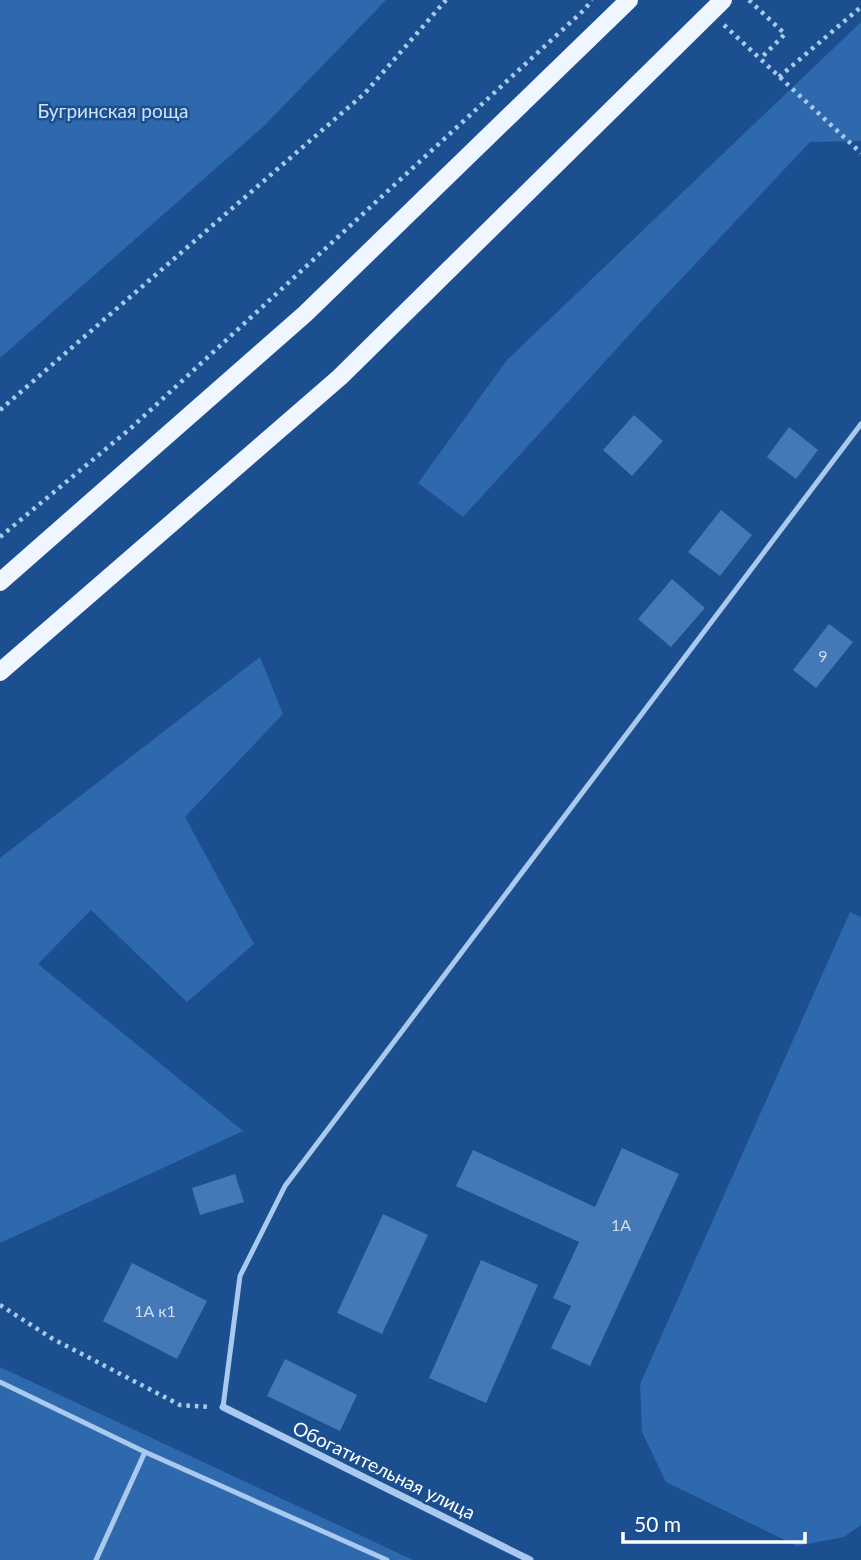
<svg xmlns="http://www.w3.org/2000/svg" width="861" height="1560" font-family="Lato,sans-serif">
<style>
.green{fill:#2e69ad}
.building{fill:#4478b7}
.lines{fill:none;stroke-linecap:round;stroke-linejoin:round}
.path{stroke:#a9c9ee;stroke-width:4.5;stroke-dasharray:3.5 5;stroke-linecap:butt}
.service{stroke:#a9c9ee;stroke-width:5}
.minor{stroke:#a9c9ee;stroke-width:7}
.primary{stroke:#f0f6ff;stroke-width:18}
.labels{text-anchor:middle;stroke-width:5;stroke-linejoin:round;paint-order:stroke}
.number-label{font-size:16px;fill:#d0dded}
.park-label{font-size:19px;fill:#cfe3fa;stroke:#1b4f8f}
.street-label{font-size:19px;fill:#fff;stroke:#1b4f8f}
</style>
<rect width="100%" height="100%" fill="#1b4f8f"/>
<g class="green">
<path d="M0 0H386L264 126 0 358Z"/>
<path d="M861 22V141L810 142 651 311 463 517 418 483 507 360Z"/>
<path d="M260 657 283 714 185 817 254 944 187 1002 91 910 38 964 243 1131 0 1243V858Z"/>
<path d="M850 912 861 917V1525L844 1537 797 1546 666 1482 642 1432 640 1384Z"/>
<path d="M0 1367 413 1560H0Z"/>
</g>
<g class="building">
<path d="M634 415 663 441 632 476 603 450Z"/>
<path d="M789 427 818 450 796 479 767 457Z"/>
<path d="M721 510 752 535 720 576 688 552Z"/>
<path d="M672 579 705 608 671 647 638 619Z"/>
<path d="M829 624 853 642 816 688 793 670Z"/>
<path d="M622 1148 679 1174 590 1366 551 1348 571 1306 553 1298 579 1242 456 1186 473 1150 595 1207Z"/>
<path d="M235 1174 244 1202 200 1215 192 1188Z"/>
<path d="M383 1214 428 1235 382 1334 337 1313Z"/>
<path d="M481 1260 538 1285 486 1403 429 1378Z"/>
<path d="M132 1263 207 1301 177 1359 103 1321Z"/>
<path d="M285 1359 357 1395 340 1431 267 1396Z"/>
</g>
<g class="lines">
<g class="path">
<path d="M749 0 785 34 760 59"/>
<path d="M724 25 861 153"/>
<path d="M779 77 861 7"/>
<path d="M0 410 365 93 446 0"/>
<path d="M0 537 131 428 585 9 592 0"/>
<path d="M0 1305 53 1339 180 1405 211 1407"/>
</g>
<g class="service">
<path d="M0 1382 145 1452 387 1560"/>
<path d="M223 1407 240 1276 285 1186 861 424"/>
<path d="M96 1560 145 1452"/>
</g>
<path class="minor" d="M223 1407 530 1560"/>
<g class="primary">
<path d="M0 582 305 314 629 0"/>
<path d="M0 672 340 377 723 0"/>
</g>
</g>
<g class="labels">
<g class="number-label">
<text x="823" y="662">9</text>
<text x="621" y="1231">1А</text>
<text x="155" y="1317">1А к1</text>
</g>
<g class="park-label">
<text x="113" y="118">Бугринская роща</text>
</g>
<g class="street-label">
<text transform="translate(384 1470) rotate(26)" y="7">Обогатительная улица</text>
</g>
</g>
<path d="M623 1532v10h182v-10" fill="none" stroke="#ffffff" stroke-width="3.5"/>
<text x="634" y="1532" font-size="21" fill="#ffffff" stroke="#1b4f8f" stroke-width="5" paint-order="stroke">50 m</text>
</svg>
